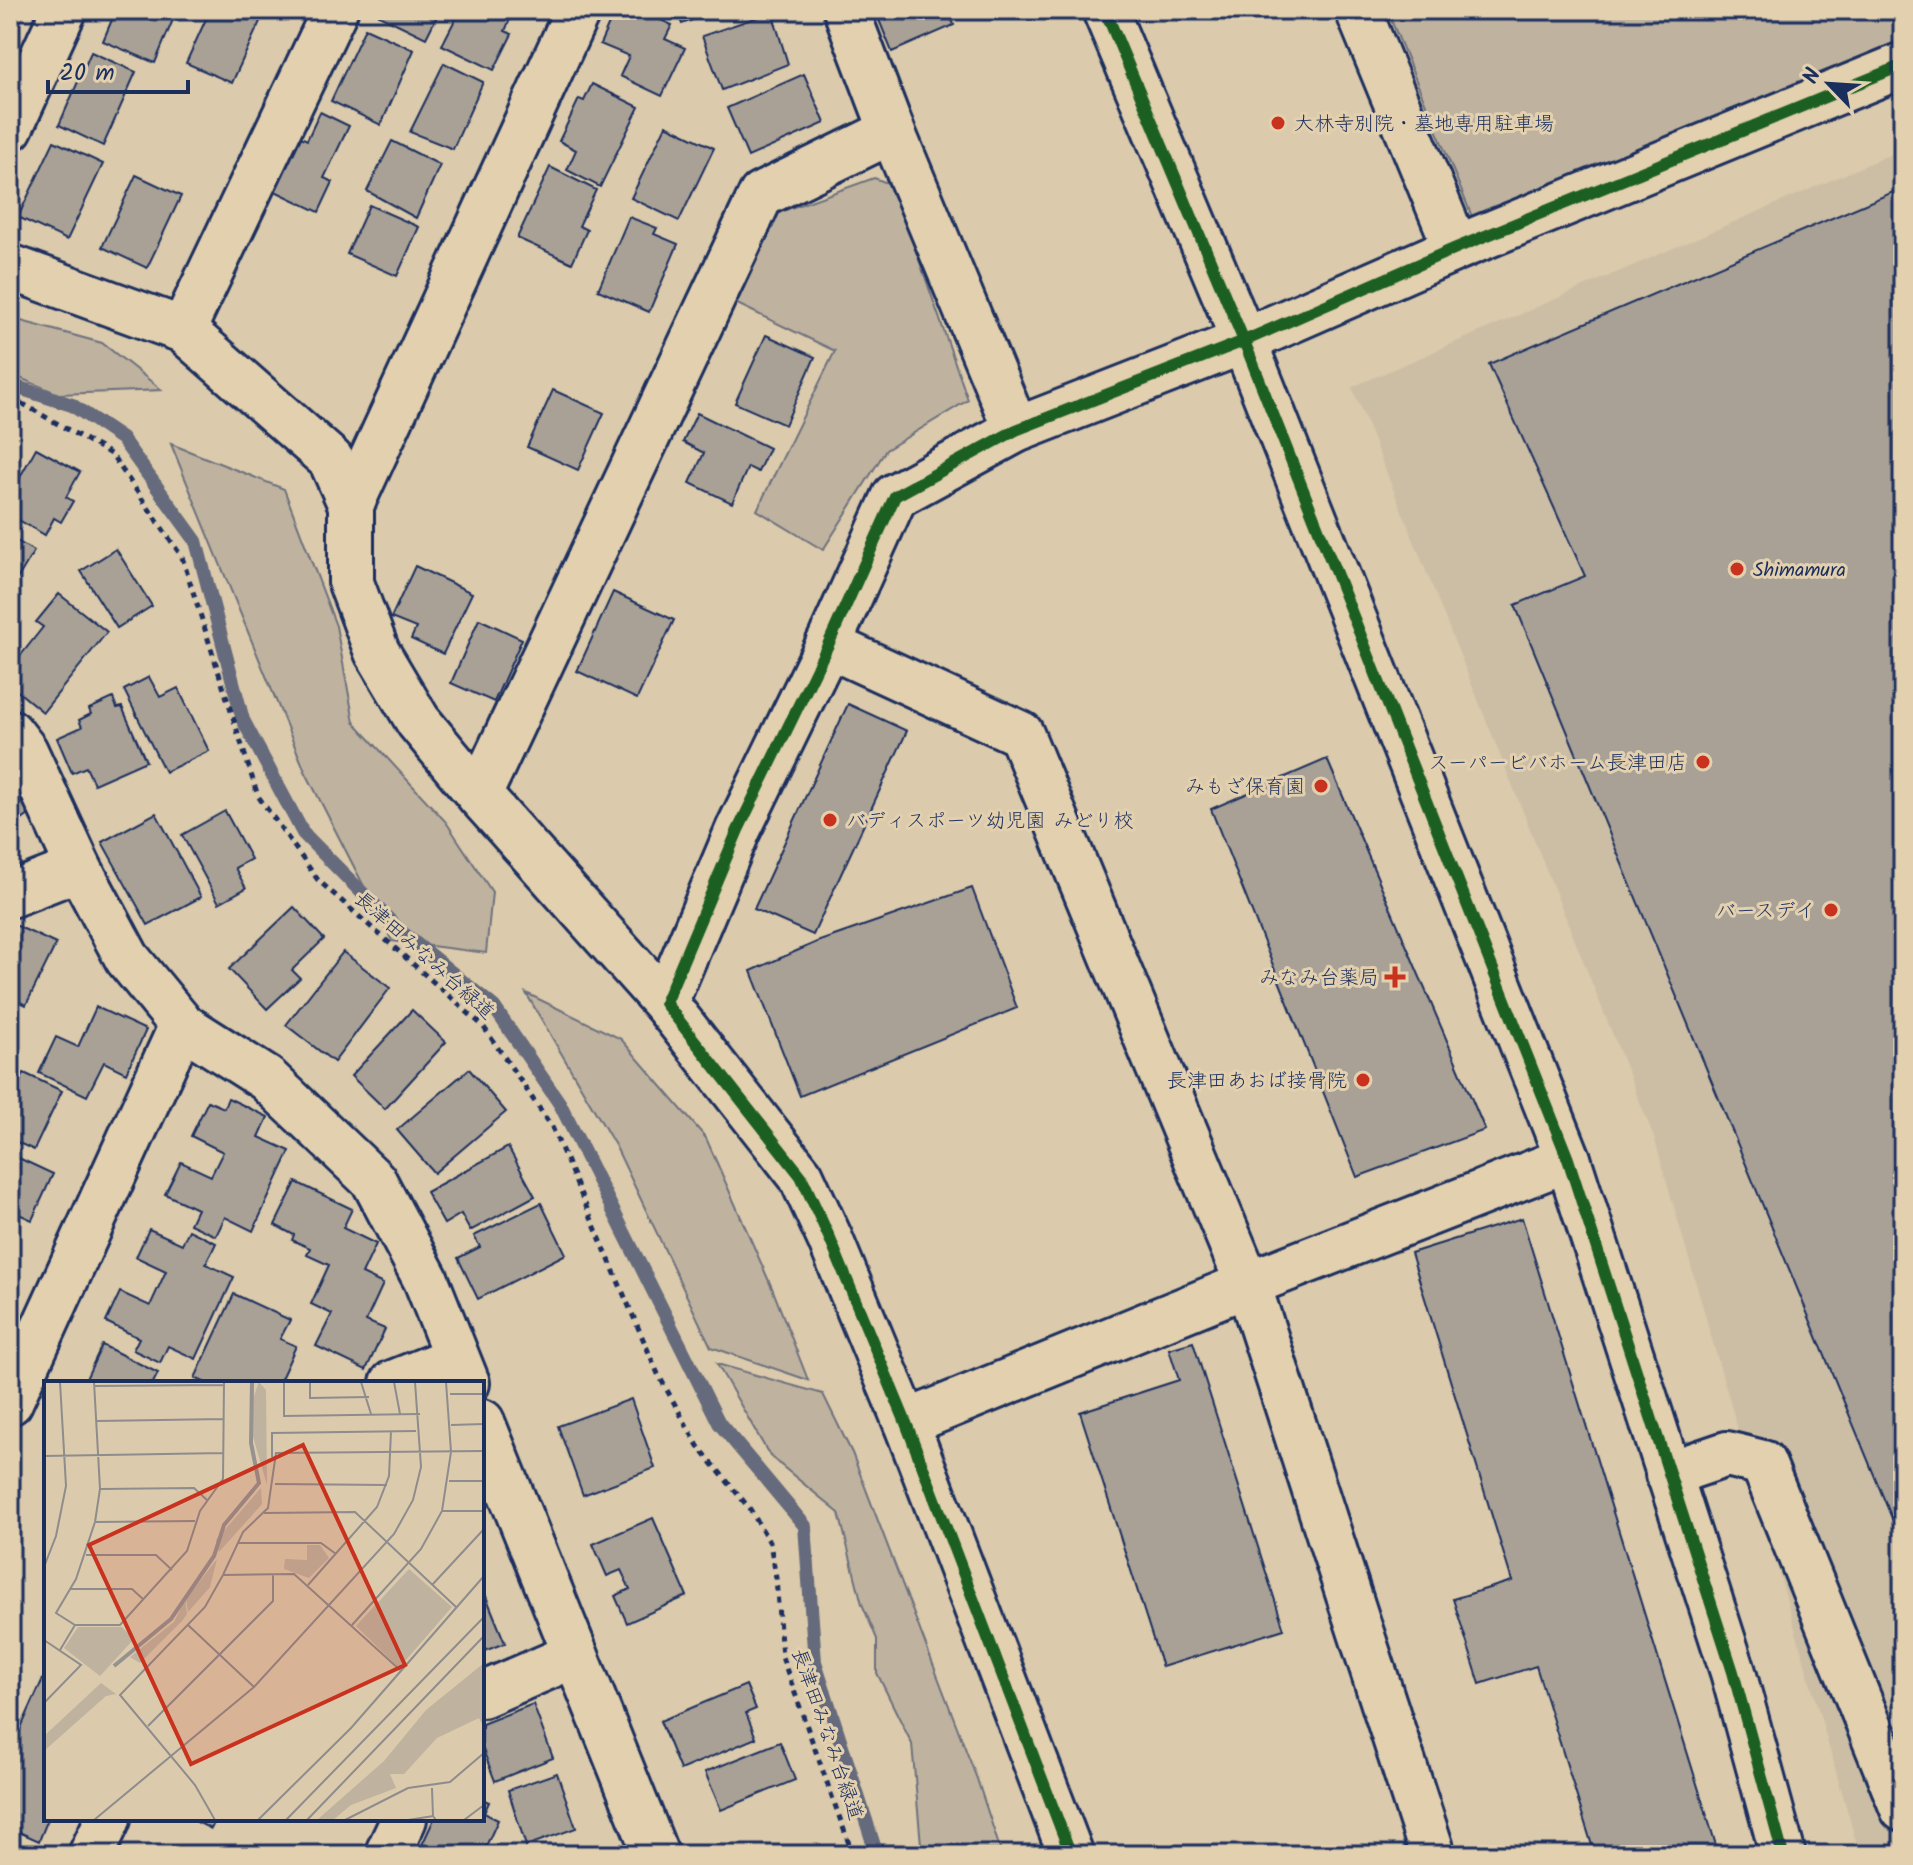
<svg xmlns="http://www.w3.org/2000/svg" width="1913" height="1865" font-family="Kalam,'Klee One',sans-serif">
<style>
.built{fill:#ccbea5}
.green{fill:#bfb39f;stroke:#6d717e;stroke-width:2}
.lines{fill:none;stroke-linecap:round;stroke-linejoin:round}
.stream{stroke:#656a7c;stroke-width:14}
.building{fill:#a9a196;stroke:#1b2f5e;stroke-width:2}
.minor-casing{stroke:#1b2f5e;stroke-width:50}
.path{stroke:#1b2f5e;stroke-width:5;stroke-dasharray:6 6;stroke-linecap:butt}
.minor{stroke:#e3d0ae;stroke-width:44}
.cycleway-casing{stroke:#e3d0ae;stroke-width:17}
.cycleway{stroke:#1b5e20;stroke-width:12}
.poi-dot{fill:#c8321e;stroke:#e3d0ae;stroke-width:3}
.labels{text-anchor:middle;stroke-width:6;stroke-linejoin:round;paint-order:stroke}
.poi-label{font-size:20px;fill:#1b2f5e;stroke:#e3d0ae;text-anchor:end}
.street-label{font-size:20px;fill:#1b2f5e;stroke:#e3d0ae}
.inset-river{fill:none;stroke:#969290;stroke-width:4}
.inset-road{fill:none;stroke:#8e8c8c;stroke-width:2}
.view{fill:#c8321e;fill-opacity:0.15;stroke:#c8321e;stroke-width:4}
.inset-edge{fill:none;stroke:#1b2f5e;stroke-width:4}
</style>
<rect width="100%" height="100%" fill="#dbcaab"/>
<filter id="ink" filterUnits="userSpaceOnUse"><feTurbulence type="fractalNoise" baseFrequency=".0125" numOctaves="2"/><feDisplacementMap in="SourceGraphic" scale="16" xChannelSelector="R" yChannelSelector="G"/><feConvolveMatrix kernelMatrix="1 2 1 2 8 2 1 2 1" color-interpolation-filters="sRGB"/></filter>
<g filter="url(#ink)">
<path class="built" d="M1903 149V1855H1860L1654 1137 1352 387Z"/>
<g class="green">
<path d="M1387 10H1896L1903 27V58L1473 219Z"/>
<path d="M874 178 893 185 968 400 886 450 823 550 757 510 835 351 733 302 774 214Z"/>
<path d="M10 318 102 343 162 390 59 394 10 374Z"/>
<path d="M171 444 284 489 336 626 354 722 446 822 492 892 486 953 392 941 305 771Z"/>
<path d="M526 993 621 1039 706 1138 772 1288 808 1380 711 1347 616 1147Z"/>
<path d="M717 1364 823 1394 852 1453 977 1779 1002 1855H922L912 1744 877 1673V1639L862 1604 839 1513 770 1456Z"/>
</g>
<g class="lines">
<path class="stream" d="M10 385 72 405 122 439 196 541 243 720 303 833 399 930 494 1007 560 1104 719 1423 805 1526 815 1662 877 1855"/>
</g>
<g class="building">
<path d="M10 10H24L10 42Z"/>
<path d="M116 10H177L155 63 103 41Z"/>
<path d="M210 10H248L262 17 232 83 186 63Z"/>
<path d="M382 10H440L426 38 379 15Z"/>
<path d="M460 10H514L505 31 512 34 494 70 442 45Z"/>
<path d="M615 10H655L652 16 672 25 665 39 685 48 662 96 620 76 629 56 600 44Z"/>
<path d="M676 10H719L682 24Z"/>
<path d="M875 10H948L954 25 892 52Z"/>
<path d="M772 12 788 64 722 90 702 36Z"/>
<path d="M365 28 414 50 381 125 331 101Z"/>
<path d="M91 52 136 72 103 146 59 125Z"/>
<path d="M444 63 483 82 453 149 410 132Z"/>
<path d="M804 74 825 123 748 157 727 108Z"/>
<path d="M592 84 639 107 600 187 567 170 576 150 559 141 579 99 584 101Z"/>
<path d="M320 112 349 126 324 178 333 182 319 212 275 191 301 137 307 140Z"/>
<path d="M666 125 714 148 679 221 631 198Z"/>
<path d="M54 141 103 164 67 240 18 217Z"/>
<path d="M392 141 440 165 416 218 367 191Z"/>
<path d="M550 167 596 190 579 226 587 230 572 263 517 238Z"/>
<path d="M136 175 181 196 147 268 102 247Z"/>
<path d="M1893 192 1903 216V1545L1515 605 1585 576 1489 364Z"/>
<path d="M369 205 419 227 397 276 347 254Z"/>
<path d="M629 217 657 228 654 234 678 244 649 312 598 290Z"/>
<path d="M766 335 815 357 785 425 735 403Z"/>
<path d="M553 390 604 413 578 470 527 447Z"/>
<path d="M697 413 769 448 758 472 748 467 732 503 690 483 704 453 683 442Z"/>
<path d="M36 448 80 472 66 497 73 501 61 522 54 518 45 535 10 515V495Z"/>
<path d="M10 537 34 551 10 591Z"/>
<path d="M116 549 152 606 117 628 81 571Z"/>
<path d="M415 566 472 593 443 654 411 639 416 628 391 618Z"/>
<path d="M613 592 674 620 637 699 577 671Z"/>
<path d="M59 594 107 632 43 712 10 685V669L43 627 36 622Z"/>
<path d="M479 619 522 639 494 702 451 683Z"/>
<path d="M149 677 160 697 178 688 209 751 165 772 124 690Z"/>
<path d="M113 698 117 708 122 707 146 761 94 784 86 767 72 773 57 738 82 727 79 720 91 714 89 709Z"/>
<path d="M848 704 907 731 813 935 754 909Z"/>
<path d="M1327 759 1485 1130 1357 1177 1211 809Z"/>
<path d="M10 787 30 814 10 829Z"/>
<path d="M225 811 251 859 235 868 246 888 219 903 182 835Z"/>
<path d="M156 813 201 897 148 925 102 842Z"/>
<path d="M972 888 1017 1008 800 1096 751 971 817 942Z"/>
<path d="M294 907 324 939 292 970 300 978 267 1009 229 969Z"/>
<path d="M15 925 56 944 26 1005 10 997V936Z"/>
<path d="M343 952 390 988 334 1062 286 1025Z"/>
<path d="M96 1007 146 1030 126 1073 104 1062 87 1096 39 1073 56 1037 78 1047Z"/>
<path d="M412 1010 446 1042 385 1109 351 1076Z"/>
<path d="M469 1069 506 1112 434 1173 397 1130Z"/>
<path d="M24 1073 62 1091 34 1150 10 1139V1104Z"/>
<path d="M228 1098 268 1117 259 1137 290 1151 253 1231 225 1217 216 1236 190 1224 197 1209 165 1194 181 1162 211 1176 223 1152 191 1136 208 1101 224 1108Z"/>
<path d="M508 1147 535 1196 470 1231 461 1214 444 1224 426 1192Z"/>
<path d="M10 1154 53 1174 32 1220 10 1210Z"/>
<path d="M296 1182 352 1209 343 1228 376 1244 362 1274 383 1284 366 1321 385 1329 366 1370 316 1346 332 1314 311 1304 329 1265 307 1255 310 1248 292 1240 294 1235 275 1225Z"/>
<path d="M541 1203 566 1254 478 1299 458 1258 480 1247 474 1236Z"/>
<path d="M1522 1218 1719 1855H1595L1536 1666 1480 1684 1453 1599 1512 1581 1411 1253Z"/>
<path d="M149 1229 182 1244 189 1230 216 1243 206 1264 234 1277 196 1359 168 1346 160 1363 133 1350 139 1338 106 1322 120 1292 150 1306 166 1271 136 1257Z"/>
<path d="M234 1294 290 1320 280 1339 296 1346 279 1383H206L195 1378Z"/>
<path d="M1193 1342 1284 1629 1162 1667 1080 1412 1179 1380 1169 1349Z"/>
<path d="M102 1345 158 1373 153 1383H84Z"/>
<path d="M631 1399 655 1468 583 1495 558 1426Z"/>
<path d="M653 1518 687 1596 627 1623 615 1596 630 1589 621 1570 607 1576 593 1544Z"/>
<path d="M483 1589 505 1643 482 1652V1590Z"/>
<path d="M46 1672V1819H48L39 1841 10 1828V1752Z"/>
<path d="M746 1685 756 1709 746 1713 756 1738 680 1770 660 1721Z"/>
<path d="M533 1704 553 1758 495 1781 482 1747V1724Z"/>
<path d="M780 1742 795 1780 721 1810 705 1772Z"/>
<path d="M557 1773 576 1828 526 1846 508 1790Z"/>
<path d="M482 1799 489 1802 484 1813 498 1820 482 1855H439L421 1847 434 1819H482Z"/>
<path d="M191 1819H216L211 1829Z"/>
</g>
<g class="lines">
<g class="minor-casing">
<g id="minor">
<path d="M846 10 892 131 1016 430"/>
<path d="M1105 10 1244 341 1568 1159 1733 1672 1783 1855"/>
<path d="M1358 10 1456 248"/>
<path d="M10 128 64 10"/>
<path d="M10 267 183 330 331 460 351 505V583L377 652 418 721 479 795 665 1003"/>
<path d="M183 330 335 10"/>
<path d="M351 505 578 10"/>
<path d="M828 645 1021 734 1248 1284 1433 1855"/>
<path d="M10 732 25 751 79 868 127 958 182 1025 267 1079 374 1181 426 1280 467 1383"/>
<path d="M479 795 761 195 892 131"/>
<path d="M10 895 79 868"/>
<path d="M393 1383 456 1358"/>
<path d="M10 1402 182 1025"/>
<path d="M482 1422 656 1855"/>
<path d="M906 1423 1248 1284 1568 1159"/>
<path d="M1668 1474 1727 1454 1763 1463 1903 1809"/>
<path d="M482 1695 575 1655"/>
<path d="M91 1855 108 1819"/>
<path d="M387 1855 404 1819"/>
<path d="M1071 1855 906 1423 830 1239 801 1176 665 1003 738 830 828 645 895 496 1016 430 1244 341 1456 248 1903 65"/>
</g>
</g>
<path class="path" d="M10 400 25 405 112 455 182 557 258 796 318 880 483 1026 552 1127 658 1374 698 1446 750 1509 770 1543 776 1578 782 1657 853 1855"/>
<use href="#minor" class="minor"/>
<g class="cycleway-casing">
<g id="cycleway">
<path d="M1105 10 1244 341 1568 1159 1733 1672 1783 1855"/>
<path d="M1071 1855 906 1423 830 1239 801 1176 665 1003 738 830 828 645 895 496 1016 430 1244 341 1456 248 1903 65"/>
</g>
</g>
<use href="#cycleway" class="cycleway"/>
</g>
</g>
<g class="poi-dot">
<circle cx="1278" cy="123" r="8"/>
<circle cx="1737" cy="569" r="8"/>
<circle cx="1703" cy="762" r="8"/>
<circle cx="1321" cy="786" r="8"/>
<circle cx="830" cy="820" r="8"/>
<circle cx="1831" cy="910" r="8"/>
<path d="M1391 965h8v8h8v8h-8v8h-8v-8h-8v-8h8z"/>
<circle cx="1363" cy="1080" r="8"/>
</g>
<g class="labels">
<g class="poi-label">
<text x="1294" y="130" text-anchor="start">大林寺別院・墓地専用駐車場</text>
<text x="1753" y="576" text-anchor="start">Shimamura</text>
<text x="1687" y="769">スーパービバホーム長津田店</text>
<text x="1305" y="793">みもざ保育園</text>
<text x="846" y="827" text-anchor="start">バディスポーツ幼児園 みどり校</text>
<text x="1815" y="917">バースデイ</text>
<text x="1379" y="984">みなみ台薬局</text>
<text x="1347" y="1087">長津田あおば接骨院</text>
</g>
<g class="street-label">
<text transform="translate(425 955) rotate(42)" y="7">長津田みなみ台緑道</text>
<text transform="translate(828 1734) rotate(71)" y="7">長津田みなみ台緑道</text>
</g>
</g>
<g transform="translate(44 1381)">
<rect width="440" height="440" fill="#dbcaab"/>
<path d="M215 1 222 9 223 104 208 52 207 23ZM217 107 218 123 175 171 172 159ZM263 164H276L285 177 265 197 240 188 241 178 263 179ZM173 178 166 206 144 231 142 218ZM365 188 408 226 355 287 312 245ZM141 219 143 233 138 240 96 282 86 276 130 241ZM34 246H78L90 258 56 295 20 267ZM440 282V347L435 337 393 357 360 393H346L352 407 307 424 289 439H273L340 380 382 329ZM57 302 72 313 62 315 0 370V355Z" fill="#bfb39f"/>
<path class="inset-river" d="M70 285 127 238 170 175 180 144 215 102 207 62 208 1"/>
<path class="inset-road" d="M50 1 56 108 51 141 32 198 12 232 31 244H76L143 170 156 130 179 98 180 1M240 1V35L376 33M266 1V17L325 16M317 1 327 33M350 1 356 33M50 5 180 4M406 13H440M53 40 180 38M407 44 440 43M0 75 180 72M228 76V52L372 50M405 100H440M231 103 343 104M56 108 150 107 164 120M398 130H440M220 132 311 131 412 226M51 141 151 140M193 162H277L292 173M42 174H112L128 189M0 186 12 155 22 105 16 1M179 194 199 151 224 127 232 72 440 70M264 204 333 126 345 95 347 50M388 204 440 148M27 208H88L100 219M144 244 210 306M308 244 377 168 398 130 407 71 402 1M0 259 37 284 0 322M16 269 31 244M104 345 229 220V194M388 407 389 435M50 439 210 306 350 153 369 119 377 86 371 1M171 439 151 404 76 314 161 226 179 194 250 193 356 289M214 439 307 347 440 195M242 439 440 236M263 439 440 255M301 439 364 407 406 401 440 372M364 439 389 435 392 439M420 439 440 424"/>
<path class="view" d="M259 64 361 284 147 383 45 164Z"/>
<rect width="440" height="440" class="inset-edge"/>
</g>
<rect width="1913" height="1865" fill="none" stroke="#e3d0ae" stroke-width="40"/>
<rect x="20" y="20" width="1873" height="1825" fill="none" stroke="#1b2f5e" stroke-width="3" filter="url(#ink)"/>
<g transform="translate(1829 84) rotate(295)" stroke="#e3d0ae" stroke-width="6" paint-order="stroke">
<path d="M0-6L14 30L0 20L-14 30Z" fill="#1b2f5e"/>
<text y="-12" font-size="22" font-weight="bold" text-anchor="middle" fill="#1b2f5e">N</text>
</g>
<path d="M48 80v12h140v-12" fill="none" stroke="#1b2f5e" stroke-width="4"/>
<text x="60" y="80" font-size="24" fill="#1b2f5e" stroke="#e3d0ae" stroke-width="6" paint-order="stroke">20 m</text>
</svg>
